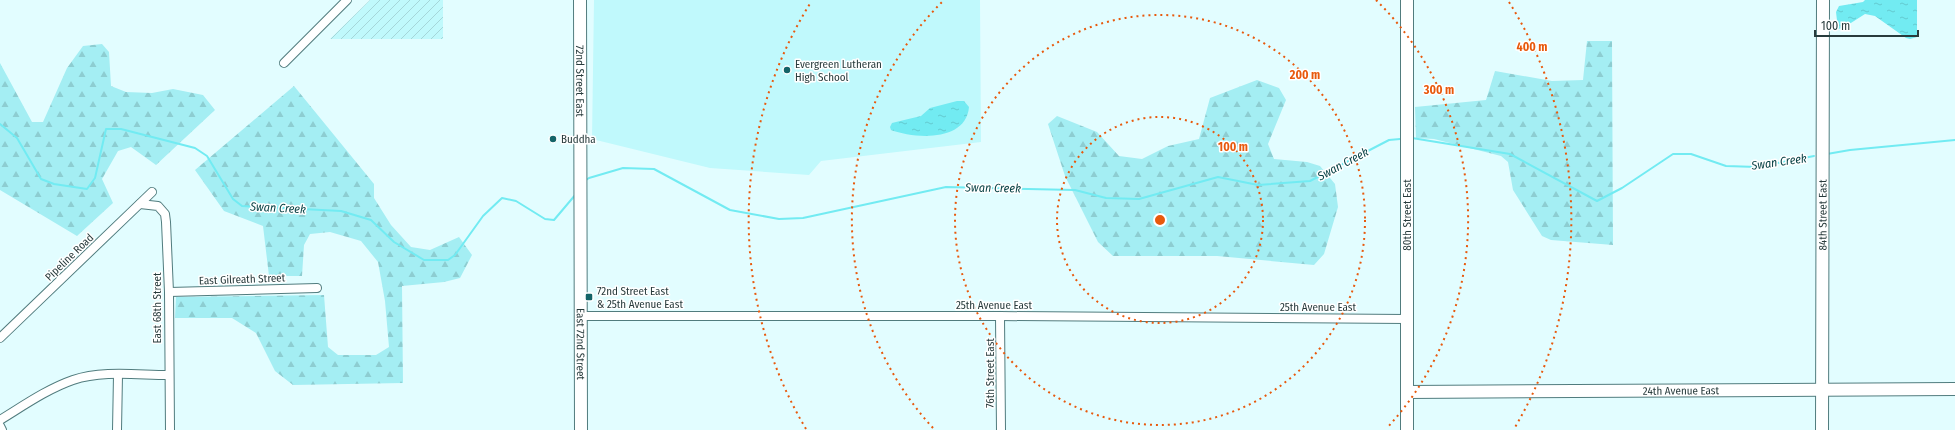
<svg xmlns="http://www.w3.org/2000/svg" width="1955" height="430" font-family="'Fira Sans Condensed',sans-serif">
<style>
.built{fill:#c0f9fc}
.industrial{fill:url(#industrial-furrows)}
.forest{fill:url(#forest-firs)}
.water{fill:url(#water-ripples)}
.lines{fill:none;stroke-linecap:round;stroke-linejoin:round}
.stream{stroke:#72ebf2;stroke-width:2}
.street-casing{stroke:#517c7e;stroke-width:10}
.secondary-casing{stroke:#517c7e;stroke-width:14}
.street{stroke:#fff;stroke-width:8}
.secondary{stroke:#fff;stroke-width:12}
.ring{fill:none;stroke:#e8590c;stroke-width:2;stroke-dasharray:2 4}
.poi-dot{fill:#146468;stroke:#fff;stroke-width:1.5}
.labels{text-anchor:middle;stroke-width:3;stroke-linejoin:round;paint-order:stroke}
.poi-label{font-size:11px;fill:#283b3c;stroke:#fff;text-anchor:start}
.street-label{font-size:11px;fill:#283b3c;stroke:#fff}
.water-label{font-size:12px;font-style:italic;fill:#0b4447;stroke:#fff}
.centre{fill:#e8590c;stroke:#fff;stroke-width:2}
.ring-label{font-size:12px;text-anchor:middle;font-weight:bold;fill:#e8590c;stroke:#fff;stroke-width:3;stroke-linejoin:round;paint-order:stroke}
</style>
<defs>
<pattern id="industrial-furrows" width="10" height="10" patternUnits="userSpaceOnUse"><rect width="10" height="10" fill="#c0f9fc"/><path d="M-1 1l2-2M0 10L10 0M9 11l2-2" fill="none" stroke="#a5d6d9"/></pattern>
<pattern id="forest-firs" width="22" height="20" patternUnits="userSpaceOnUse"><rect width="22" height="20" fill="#a4eef3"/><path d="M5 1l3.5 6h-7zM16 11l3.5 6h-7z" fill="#8dcdd1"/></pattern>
<pattern id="water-ripples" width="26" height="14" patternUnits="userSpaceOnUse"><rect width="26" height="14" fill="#72ebf2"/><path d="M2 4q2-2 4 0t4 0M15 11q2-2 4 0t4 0" fill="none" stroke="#63cad0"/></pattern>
</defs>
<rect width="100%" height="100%" fill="#e2fdff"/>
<path class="built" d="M594 0H980L981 142 821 161 809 175 710 168 592 139Z"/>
<path class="industrial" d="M370 0H443V39H330Z"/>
<g class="forest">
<path d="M1587 41H1612L1613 245 1551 240 1542 236 1513 190 1508 162 1501 156 1434 139 1416 138 1415 107 1486 100 1495 71 1552 81 1583 80Z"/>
<path d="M102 44 109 52 111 86 126 92 152 93 173 89 203 95 215 110 156 165 131 147 118 151 102 179 113 203 77 236 0 190V63L32 122H43L67 68 83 46Z"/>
<path d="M1257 80 1279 88 1286 100 1268 144 1274 159 1307 162 1320 166 1335 184 1338 207 1324 254 1314 265 1217 256H1113L1098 242 1065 176 1048 124 1057 116 1097 132 1119 156 1142 159 1168 146 1199 139 1210 98Z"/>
<path d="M294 86 374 184V198L391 225 411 247 430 250 459 237 472 255 460 278 444 282 402 286 403 383 293 385 275 371 256 333 232 318H175L176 297 324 295 328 347 338 355H376L389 347 385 301 378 262 361 241 330 232 310 234 304 245 302 276H269L263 226 224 211 195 170Z"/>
</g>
<g class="water">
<path d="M1865 0H1917V37L1910 39 1906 38 1875 16 1865 14 1843 28 1838 29 1836 12 1839 6 1863 2Z"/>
<path d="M957 101H964L969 107C966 142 915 139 891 130L890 127 892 123 900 121 921 116 930 108Z"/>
</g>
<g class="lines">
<g class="stream">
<path d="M0 124 17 138 41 179 54 184 87 189 95 178 106 129H121L195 148 207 156 233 199 242 206 341 211 371 220 394 242 424 260H448L455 255 483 216 502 198 516 201 545 219 554 220 576 194"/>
<path d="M1412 138 1510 154 1597 201 1622 188 1673 154H1691L1726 166 1757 167 1814 156"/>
<path d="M1827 154 1850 150 1955 140"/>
<path d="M586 180 589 178 623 168 654 169 730 210 779 219 803 218 946 187 1075 190 1106 198 1139 199 1218 177 1258 185 1310 181 1389 140 1400 139"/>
</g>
<g class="street-casing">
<g id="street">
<path d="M284 63 347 0"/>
<path d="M140 204 158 206 165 214 166 222 169 292 170 430"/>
<path d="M169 292 317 288"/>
<path d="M581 316H1000L1407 319"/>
<path d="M1000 316 1001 430"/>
<path d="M0 338 152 192"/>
<path d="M0 420C23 406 47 389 73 380 102 370 138 375 168 375"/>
<path d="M0 426 2 430"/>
<path d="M117 430 118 375"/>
</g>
</g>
<g class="secondary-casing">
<g id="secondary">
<path id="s1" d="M580 0 581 430"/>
<path id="s2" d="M1407 392 1955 389"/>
<path d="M1407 430V0"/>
<path id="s3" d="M1822 430 1823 0"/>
</g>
</g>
<use href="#street" class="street"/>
<use href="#secondary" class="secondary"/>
</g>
<g class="ring">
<circle cx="1160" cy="220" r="103"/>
<circle cx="1160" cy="220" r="205"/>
<path d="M933 428A308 308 0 0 1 944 0M1376 0A308 308 0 0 1 1387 428"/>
<path d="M806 429A411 411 0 0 1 811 2M1509 2A411 411 0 0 1 1514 429"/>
</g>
<g class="poi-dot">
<circle cx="787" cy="70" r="4"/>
<circle cx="553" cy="139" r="4"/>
<rect x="585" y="293" width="8" height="8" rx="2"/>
</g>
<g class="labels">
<g class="poi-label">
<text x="795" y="68">Evergreen Lutheran<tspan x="795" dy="13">High School</tspan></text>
<text x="561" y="143">Buddha</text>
<text x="597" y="295">72nd Street East<tspan x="597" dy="13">&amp; 25th Avenue East</tspan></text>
</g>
<g class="street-label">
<text dy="4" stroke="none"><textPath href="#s1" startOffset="81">72nd Street East</textPath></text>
<text transform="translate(1407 215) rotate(-90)" y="4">80th Street East</text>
<text dy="4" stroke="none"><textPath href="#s3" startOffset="215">84th Street East</textPath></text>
<text transform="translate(69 257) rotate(-44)" y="4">Pipeline Road</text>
<text transform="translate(242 279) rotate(-2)" y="4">East Gilreath Street</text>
<text x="994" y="309">25th Avenue East</text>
<text x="1318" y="311">25th Avenue East</text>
<text transform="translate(157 308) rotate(-90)" y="4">East 68th Street</text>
<text dy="4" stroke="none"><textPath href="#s1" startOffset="344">East 72nd Street</textPath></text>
<text transform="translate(990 373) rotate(-90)" y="4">76th Street East</text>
<text dy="4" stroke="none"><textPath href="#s2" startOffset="274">24th Avenue East</textPath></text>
</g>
<g class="water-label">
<text transform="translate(1779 162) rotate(-8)" y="4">Swan Creek</text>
<text transform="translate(1343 164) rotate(-28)" y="4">Swan Creek</text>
<text transform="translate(993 188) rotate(1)" y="4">Swan Creek</text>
<text transform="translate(278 208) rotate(3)" y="4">Swan Creek</text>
</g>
</g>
<circle cx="1160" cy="220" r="6" class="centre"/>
<g class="ring-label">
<text x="1532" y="51">400 m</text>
<text x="1305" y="79">200 m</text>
<text x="1439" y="94">300 m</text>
<text x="1233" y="151">100 m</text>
</g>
<path d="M1815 30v6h103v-6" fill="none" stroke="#283b3c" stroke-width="2"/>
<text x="1821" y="30" font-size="12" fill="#283b3c" stroke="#ffffff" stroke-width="3" paint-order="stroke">100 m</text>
</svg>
